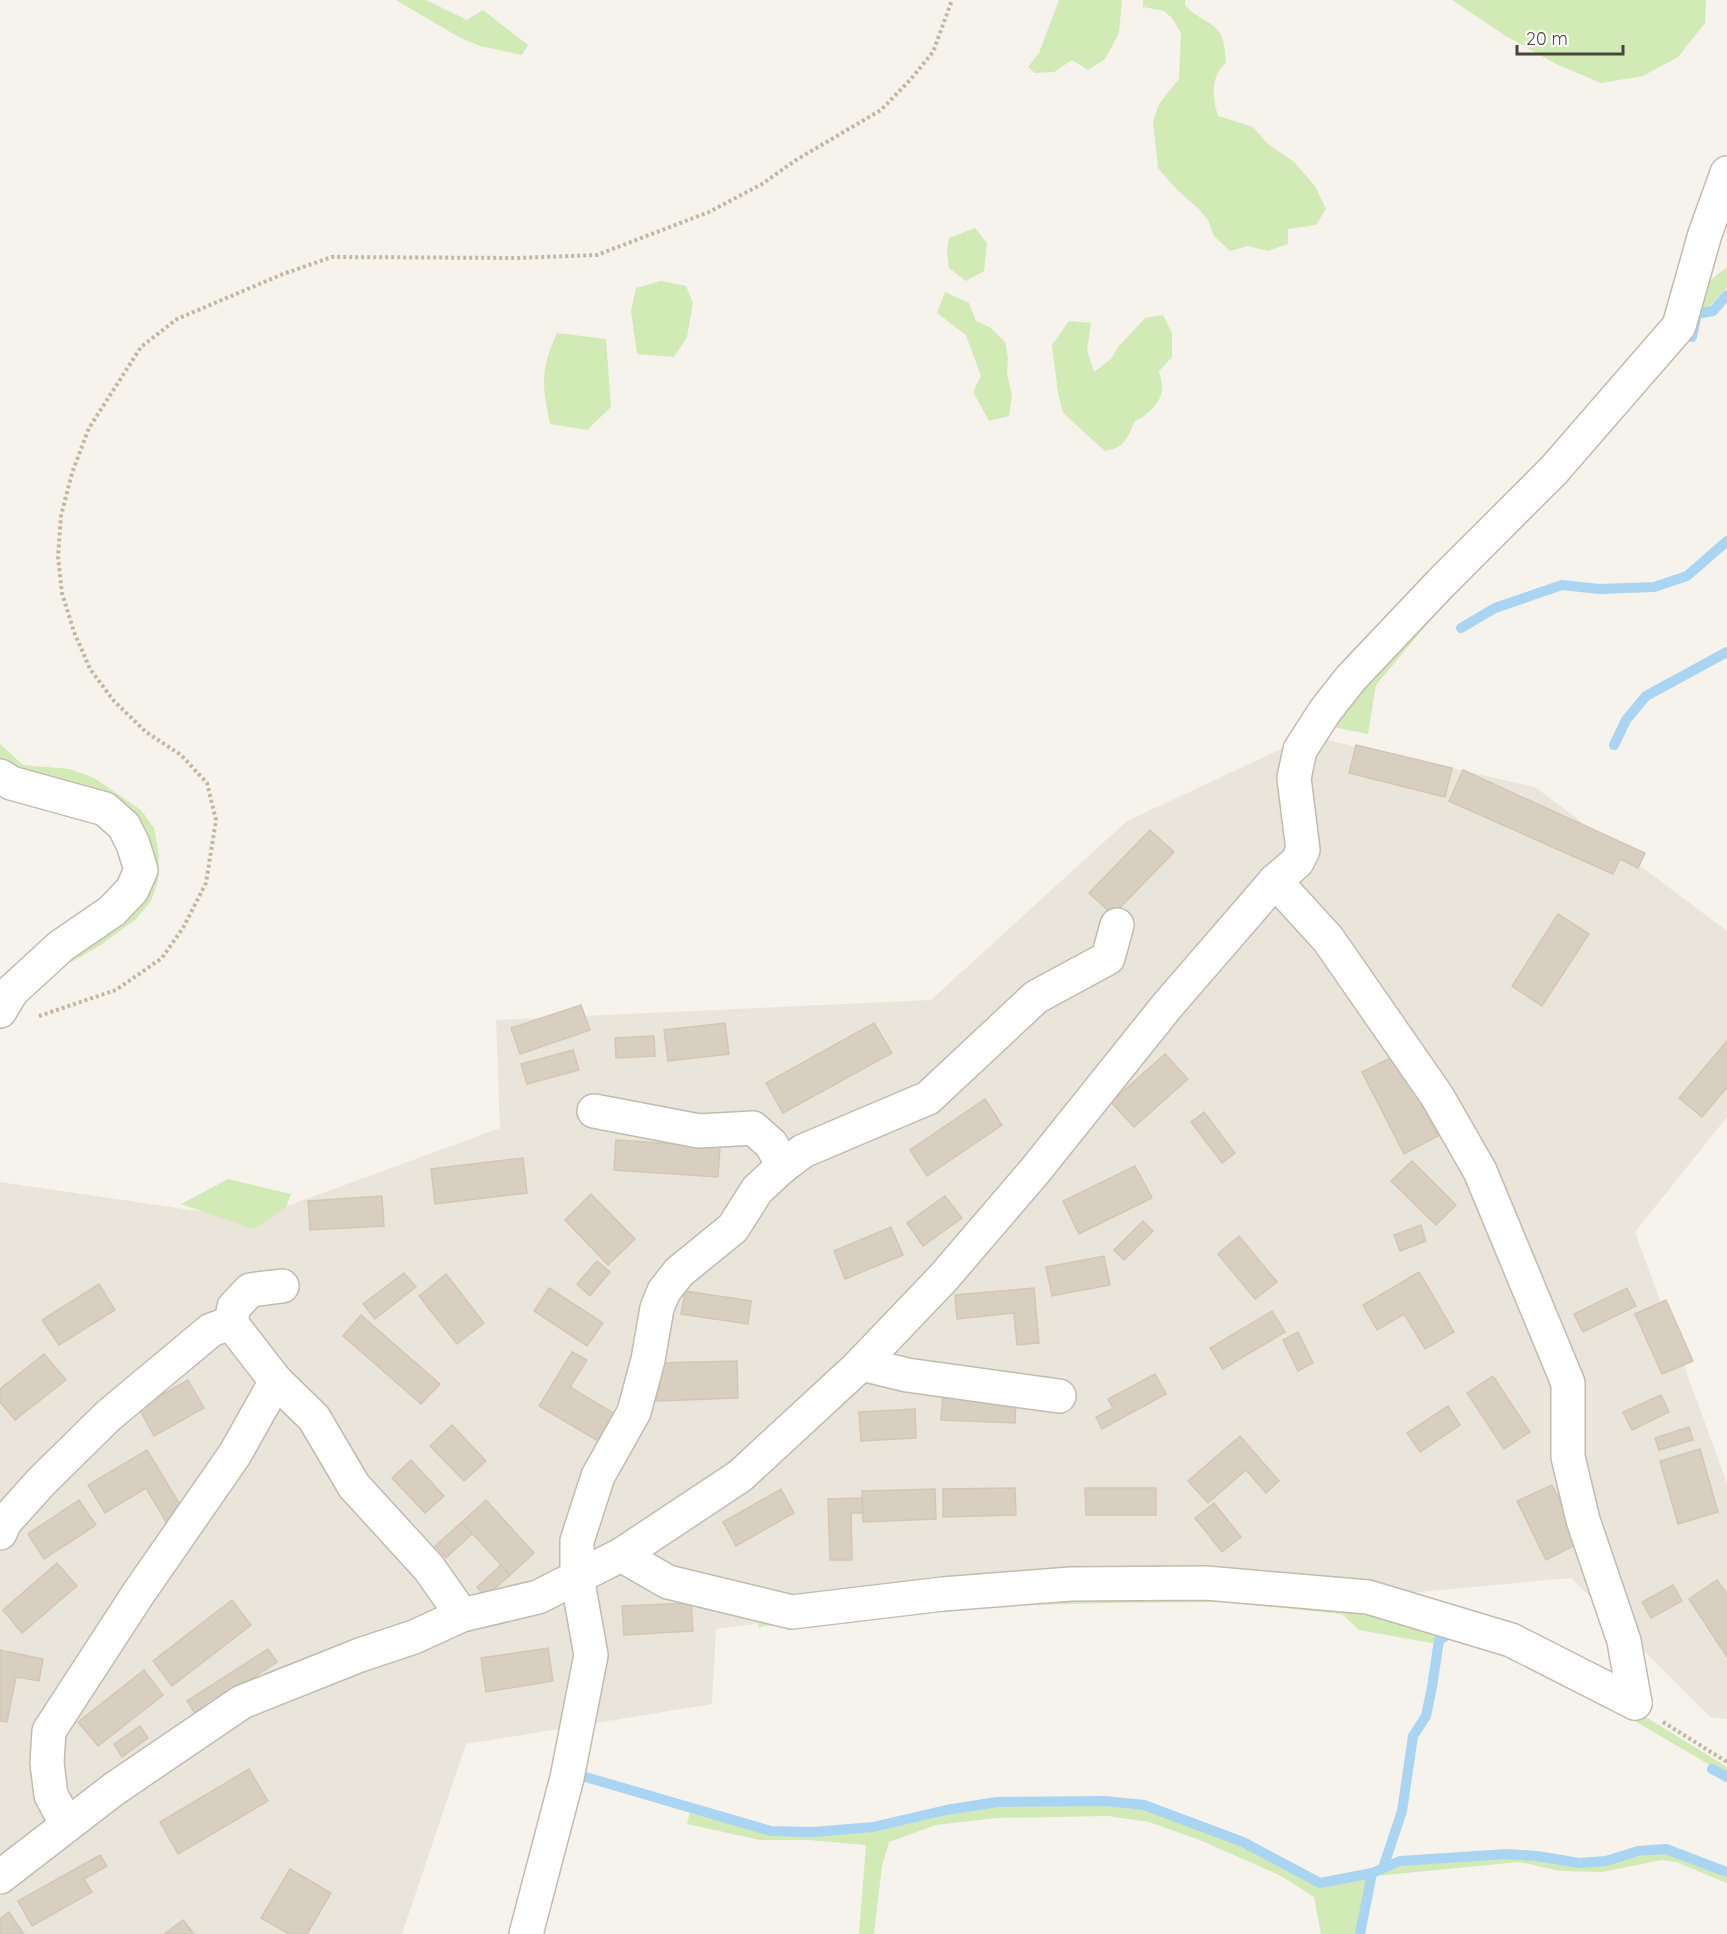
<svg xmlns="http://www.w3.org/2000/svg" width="1727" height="1934" font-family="Quicksand,sans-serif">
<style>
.residential{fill:#eae5da}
.green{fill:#d2eab5}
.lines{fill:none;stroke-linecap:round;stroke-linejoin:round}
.stream{stroke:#a9d4f2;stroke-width:10}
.building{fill:#d8cfc1;stroke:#d3c7b4;stroke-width:1.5}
.minor-casing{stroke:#c2bbae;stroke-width:36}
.path{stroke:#c4b79f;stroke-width:4;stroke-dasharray:3 3;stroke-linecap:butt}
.minor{stroke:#fff;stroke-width:33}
</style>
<rect width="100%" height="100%" fill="#f6f3ec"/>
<path class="residential" d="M1309 736 1535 787 1727 931V1117L1635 1232 1727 1483V1719L1710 1717 1571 1578 1387 1595 1202 1577 854 1611 716 1629 712 1704 466 1744 402 1934H0V1182L252 1219 500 1128 496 1020 931 1000 1127 821Z"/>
<g class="green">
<path d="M396 0H426L467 20 483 10 528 45 522 55 480 46 457 36Z"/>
<path d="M1059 0H1122L1119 33 1105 59 1088 70 1072 60 1054 72 1035 73 1028 67 1039 53Z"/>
<path d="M1143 0H1185V5C1196 19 1214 21 1221 35 1225 43 1225 55 1226 63 1210 77 1212 97 1218 116L1253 127 1268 144 1294 162 1315 186 1326 209 1316 225 1288 229V244L1268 251 1248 246 1230 251 1214 236 1208 220 1198 208 1178 191 1158 168 1153 122 1159 104 1179 79 1181 33 1172 18 1164 11 1143 7Z"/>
<path d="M1452 0H1706L1705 23 1678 57 1643 76 1601 83 1556 64 1504 35Z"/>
<path d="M975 228 987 243 984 271 966 281 949 268 947 251 949 238Z"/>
<path d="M1727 267V287L1709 307 1696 311 1687 344 1592 450 1458 587 1376 685 1368 734 1323 725 1694 293Z"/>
<path d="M661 281 686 286 693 303 687 337 674 357 637 354 631 311 636 288Z"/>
<path d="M945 292 969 303 976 321 991 328 1005 342 1008 358 1007 373 1012 396 1009 416 989 421 973 392 981 376 966 335 937 313Z"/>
<path d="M1163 315 1172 333V357L1159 371C1160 376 1162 381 1162 386 1164 401 1147 416 1135 421 1127 438 1125 448 1105 451L1063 413 1058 393 1052 345 1069 321 1091 323 1087 350 1094 372 1111 359 1118 347 1145 318Z"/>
<path d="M557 333 606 339 611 407 587 430 550 424C542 385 540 370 557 333Z"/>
<path d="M0 744 23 765 70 769 94 778 141 810 154 828 159 855 158 881 151 901 136 919 102 944 79 958 38 978 118 916 140 835 0 766Z"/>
<path d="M228 1179 291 1194 286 1207 254 1229 181 1204Z"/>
<path d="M1078 1593 1370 1607 1445 1633 1438 1640 1437 1644 1359 1630 1342 1614 1221 1602 1106 1603 962 1607 758 1627 760 1618Z"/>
<path d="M1631 1708 1727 1767V1775L1628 1717Z"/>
<path d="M998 1806H1107L1145 1810 1244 1845 1319 1888 1367 1878 1356 1934H1321L1314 1897 1281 1876 1200 1840 1149 1822 1108 1816 997 1818 936 1825 889 1842 882 1866 874 1934H859L866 1845 808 1840H760L687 1824 690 1811 771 1834 813 1836 874 1830 950 1812Z"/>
<path d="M1667 1852 1727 1876V1883L1676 1862 1662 1860 1602 1872 1560 1871 1519 1862 1375 1876 1402 1863 1511 1856 1541 1859 1580 1867 1607 1865 1635 1857Z"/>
</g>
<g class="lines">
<g class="stream">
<path d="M1692 337 1697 314 1713 311 1727 295"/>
<path d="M1461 628 1495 608 1562 585 1599 589 1654 587 1687 576 1727 541"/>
<path d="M1614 745 1626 720 1646 696 1727 652"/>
<path d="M1712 1769 1727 1777"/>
<path d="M582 1776 771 1831 813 1832 873 1827 946 1810 997 1802 1105 1801 1144 1805 1243 1842 1320 1883 1372 1873 1400 1861 1507 1854 1537 1856 1579 1863 1606 1861 1638 1851 1666 1849 1727 1872"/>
<path d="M1383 1868 1402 1811 1413 1736 1426 1716 1432 1687 1439 1640 1449 1634"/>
<path d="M1360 1934 1372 1873"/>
</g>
</g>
<g class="building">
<path d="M1356 745 1452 768 1445 797 1349 773Z"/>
<path d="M1463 770 1645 853 1638 868 1620 859 1613 874 1449 801Z"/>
<path d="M1150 830 1174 852 1113 915 1089 893Z"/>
<path d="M1558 914 1589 934 1542 1006 1512 986Z"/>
<path d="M581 1005 590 1030 520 1054 511 1028Z"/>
<path d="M725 1023 729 1054 668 1061 664 1030Z"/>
<path d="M874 1023 892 1053 783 1113 766 1083Z"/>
<path d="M654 1036 655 1056 616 1058 615 1038Z"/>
<path d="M1727 1041V1087L1702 1117 1679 1098Z"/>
<path d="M573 1050 579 1070 527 1084 521 1064Z"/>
<path d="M1165 1054 1188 1079 1134 1127 1111 1102Z"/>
<path d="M1396 1055 1438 1136 1404 1154 1362 1072Z"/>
<path d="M985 1099 1002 1125 927 1176 910 1150Z"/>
<path d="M1204 1112 1235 1153 1222 1163 1191 1122Z"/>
<path d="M616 1140 720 1147 718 1177 614 1170Z"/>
<path d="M523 1158 527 1193 435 1204 431 1169Z"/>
<path d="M1412 1161 1456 1205 1436 1225 1391 1181Z"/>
<path d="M1135 1166 1152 1198 1079 1234 1063 1201Z"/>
<path d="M591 1194 635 1239 608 1265 565 1220Z"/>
<path d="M382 1196 384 1226 310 1230 308 1201Z"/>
<path d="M945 1196 962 1218 923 1246 907 1223Z"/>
<path d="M1143 1221 1153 1231 1124 1260 1114 1250Z"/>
<path d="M1421 1225 1426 1241 1400 1251 1394 1235Z"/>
<path d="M891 1227 903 1255 845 1279 834 1251Z"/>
<path d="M1239 1236 1277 1282 1255 1299 1218 1254Z"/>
<path d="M1104 1256 1110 1285 1052 1296 1046 1267Z"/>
<path d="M597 1261 610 1272 590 1296 577 1284Z"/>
<path d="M1419 1272 1454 1332 1425 1349 1404 1314 1377 1330 1363 1305Z"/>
<path d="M404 1273 416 1287 375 1319 363 1304Z"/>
<path d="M446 1274 484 1323 457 1344 419 1296Z"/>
<path d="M99 1284 115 1310 59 1345 42 1320Z"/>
<path d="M549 1288 603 1323 587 1346 534 1311Z"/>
<path d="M1034 1288 1039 1343 1017 1345 1014 1313 957 1319 955 1295Z"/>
<path d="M1627 1288 1636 1306 1583 1332 1574 1314Z"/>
<path d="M685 1291 751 1301 748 1324 681 1314Z"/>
<path d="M1666 1300 1693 1361 1662 1374 1635 1314Z"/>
<path d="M1272 1311 1285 1332 1223 1369 1210 1348Z"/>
<path d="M361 1315 440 1384 421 1404 343 1336Z"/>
<path d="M1298 1332 1313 1363 1298 1371 1283 1340Z"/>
<path d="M572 1352 587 1360 570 1387 615 1414 598 1441 539 1406Z"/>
<path d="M44 1354 66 1380 15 1420 0 1402V1389Z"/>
<path d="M737 1361 738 1398 657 1401 656 1363Z"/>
<path d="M1155 1374 1166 1394 1102 1429 1096 1417 1113 1408 1108 1399Z"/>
<path d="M1493 1376 1530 1432 1504 1449 1467 1393Z"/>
<path d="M188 1380 204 1408 154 1436 139 1408Z"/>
<path d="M943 1394 1016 1397 1015 1423 941 1420Z"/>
<path d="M1661 1395 1669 1412 1632 1430 1623 1412Z"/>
<path d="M1448 1406 1460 1425 1420 1452 1407 1433Z"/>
<path d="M915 1409 916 1438 861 1441 859 1412Z"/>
<path d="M452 1425 486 1461 464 1481 430 1446Z"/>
<path d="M1689 1427 1693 1440 1659 1450 1655 1438Z"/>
<path d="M1240 1436 1279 1481 1266 1493 1246 1470 1208 1503 1188 1481Z"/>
<path d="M1700 1449 1718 1512 1678 1524 1660 1461Z"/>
<path d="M147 1450 184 1511 166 1522 146 1488 105 1513 88 1485Z"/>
<path d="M411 1460 444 1496 425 1513 392 1478Z"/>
<path d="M1552 1485 1581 1542 1546 1560 1517 1501Z"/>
<path d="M1015 1488 1016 1515 943 1517V1489Z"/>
<path d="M1085 1488H1156V1515H1086Z"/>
<path d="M781 1489 794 1513 736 1546 723 1522Z"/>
<path d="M935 1489 936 1519 863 1522 862 1491Z"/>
<path d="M862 1498V1513H851L852 1560H830L828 1499Z"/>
<path d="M79 1500 96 1525 44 1559 28 1534Z"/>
<path d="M486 1500 534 1553 510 1575 462 1522Z"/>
<path d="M1214 1503 1241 1537 1222 1552 1195 1518Z"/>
<path d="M462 1522 472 1534 446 1558 435 1546Z"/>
<path d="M57 1563 77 1586 22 1633 3 1610Z"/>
<path d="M501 1565 510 1575 485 1597 477 1587Z"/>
<path d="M1717 1580 1727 1594V1657L1689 1599Z"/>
<path d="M1673 1585 1682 1601 1651 1618 1642 1602Z"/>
<path d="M232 1600 251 1625 172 1686 153 1661Z"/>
<path d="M691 1603 693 1631 624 1635 622 1606Z"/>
<path d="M548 1648 553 1681 486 1692 481 1658Z"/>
<path d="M268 1649 277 1662 196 1715 187 1701Z"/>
<path d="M0 1650 43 1659 39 1681 16 1677 7 1722 0 1721Z"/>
<path d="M144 1670 163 1695 98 1746 78 1722Z"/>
<path d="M140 1726 148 1738 122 1757 114 1744Z"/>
<path d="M249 1769 268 1801 178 1854 160 1822Z"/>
<path d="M100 1855 107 1866 84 1879 92 1892 32 1926 18 1901Z"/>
<path d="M290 1869 331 1893 307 1934H289L261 1918Z"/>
<path d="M9 1912 24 1934H0V1919Z"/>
<path d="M183 1920 194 1934H164Z"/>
</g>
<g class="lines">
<g class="minor-casing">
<g id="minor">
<path d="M0 776 11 783 105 809 124 826 133 844 141 870 132 890 112 911 61 946 12 991 0 1011"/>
<path d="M1275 881 1328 939 1437 1096 1480 1171 1568 1383V1457L1583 1520 1624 1641 1635 1703"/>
<path d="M594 1111 699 1131 753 1128 771 1144 783 1166"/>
<path d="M282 1286 250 1290 234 1307 231 1323 276 1381 314 1418 354 1486 429 1568 462 1615"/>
<path d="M862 1364 907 1375 1059 1396"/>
<path d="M0 1533 5 1522 41 1482 108 1416 211 1330 231 1323"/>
<path d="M621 1555 668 1582 792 1612 943 1594 1071 1584 1206 1583 1368 1597 1511 1640 1635 1703"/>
<path d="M67 1825 51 1795 47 1763 49 1731 138 1594 235 1454 276 1381"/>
<path d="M0 1877 114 1789 242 1702 360 1655 414 1637 462 1615 538 1597 621 1555 740 1476 858 1367 944 1277 1034 1172 1167 1006 1275 881 1297 862 1303 850 1294 778 1300 750 1325 711 1351 678 1441 583 1554 470 1679 326 1705 234 1727 173"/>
<path d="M526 1934 567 1778 591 1655 577 1577V1541L598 1476 634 1412 648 1360 657 1308 664 1291 679 1272 733 1228 757 1190 783 1166 803 1151 928 1098 1036 997 1108 958 1117 925"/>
</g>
</g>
<g class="path">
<path d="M39 1016 116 990 162 958 183 928 206 883 216 820 207 783 181 755 146 732 114 701 90 669 74 632 62 593 58 557 61 516 72 473 89 428 141 347 177 319 283 274 332 257 517 258 597 255 709 212 762 184 796 160 881 110 911 79 933 52 952 0"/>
<path d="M1663 1722 1727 1762"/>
</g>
<use href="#minor" class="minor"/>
</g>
<path d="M1517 45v9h106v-9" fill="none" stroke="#4b4439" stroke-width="3"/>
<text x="1526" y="45" font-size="18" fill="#4b4439" stroke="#ffffff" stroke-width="4.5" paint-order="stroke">20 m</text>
</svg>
